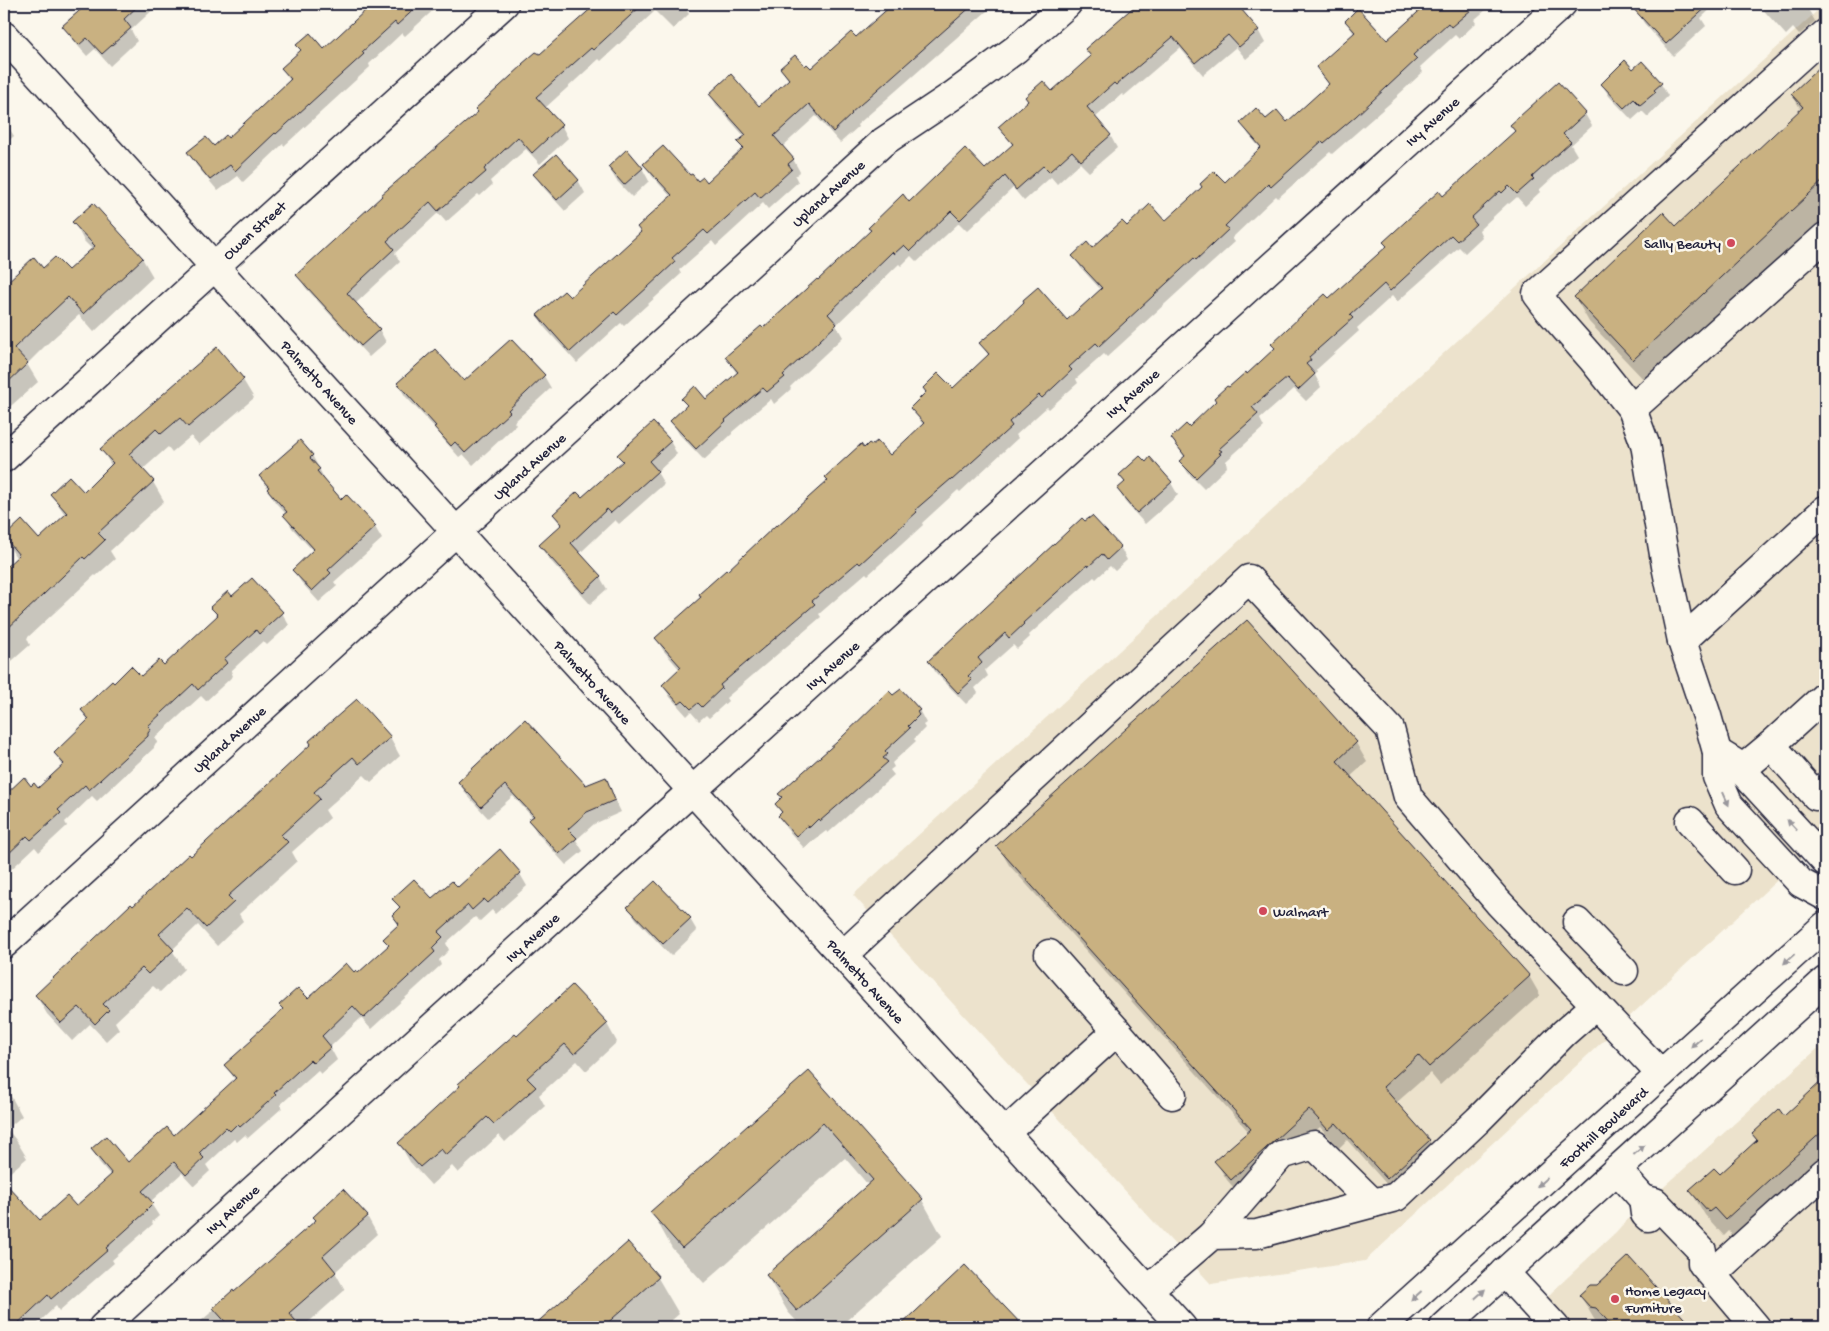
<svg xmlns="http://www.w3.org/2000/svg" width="1829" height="1331" font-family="'Gochi Hand',sans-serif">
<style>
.built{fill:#ece2cc}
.shadow{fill:#0003}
.building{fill:#c9b181;stroke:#22223b}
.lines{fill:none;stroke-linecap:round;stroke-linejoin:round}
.minor-casing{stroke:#22223b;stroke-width:31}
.major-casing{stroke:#22223b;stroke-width:31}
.minor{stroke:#fbf7ec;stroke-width:28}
.major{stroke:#fbf7ec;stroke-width:28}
.oneway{fill:#99979c}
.poi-dot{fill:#d1495b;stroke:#fbf7ec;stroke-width:2}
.labels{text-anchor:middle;stroke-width:5;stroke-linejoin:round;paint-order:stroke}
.street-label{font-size:15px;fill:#22223b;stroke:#fbf7ec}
.poi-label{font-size:15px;fill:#22223b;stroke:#fbf7ec;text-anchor:start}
</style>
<rect width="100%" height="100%" fill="#fbf7ec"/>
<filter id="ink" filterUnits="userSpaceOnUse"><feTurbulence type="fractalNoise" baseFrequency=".02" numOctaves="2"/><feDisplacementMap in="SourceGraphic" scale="10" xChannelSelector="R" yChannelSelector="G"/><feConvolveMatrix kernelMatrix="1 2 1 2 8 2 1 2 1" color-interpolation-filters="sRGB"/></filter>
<g filter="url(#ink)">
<g class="built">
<path d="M1817 11 1825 20V836L1365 1261 1211 1284 853 895Z"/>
<path d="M1825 1042V1327H1702L1694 1319 1701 1327H1520L1552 1292 1616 1232 1624 1223Z"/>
</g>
<g class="shadow">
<path d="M88 4H159L131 30 137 41 110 66 95 49 87 56 71 38 64 26Z"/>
<path d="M383 4H440L405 36 402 33 369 64 370 67 284 146 283 144 243 182 238 176 218 191 196 165 189 153 214 148 228 140 290 81 282 68 302 51 298 45 324 50Z"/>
<path d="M598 4H683L689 14 673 29 655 11 601 61 599 59 545 108 561 125 568 138 540 164 526 149 490 181 492 185 480 196 478 194 446 222 438 213 395 253 400 262 355 304 379 329 386 342 369 357 305 287 298 275Z"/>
<path d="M895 4H995L857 125 858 127 840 143 816 116 782 147 793 159 800 172 795 176 798 182 768 209 763 203 716 246 712 241 679 270 681 274 624 326 621 323 577 363 545 328 538 316 570 299 642 233 672 198 652 176 645 164 690 177 698 183H707L743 149 739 142 745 137 717 106 710 94 759 108 789 81 781 68H805L810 69 856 39Z"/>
<path d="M1143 4H1244L1239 8 1258 30 1265 43 1246 59 1236 47 1203 75 1180 48 1124 96 1122 94 1095 118 1110 135 1117 148 1089 172 1080 163 1057 184 1051 177 1024 201 1013 188 967 231 959 223 917 262 911 256 901 266 899 264 836 325 843 337 790 387 791 389 774 404 771 399 732 432V434L704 460 679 434 672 421 688 407 683 399 706 401 737 374 727 357 763 330 818 282 872 231 870 228 909 203 985 171 1013 146 1000 127 1052 93 1091 58 1086 49Z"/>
<path d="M1429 4H1486L1487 9 1474 20 1476 23 1459 39 1455 35 1420 67 1423 72 1397 96V97L1332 154 1330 152 1278 198 1276 196 1232 238 1235 242 1203 271 1202 270 1107 357 1104 354 1076 379 1078 383 1061 398 1049 409 1047 407 1016 435 1018 438 960 492 958 490 922 523 923 525 868 575 866 573 819 614 821 617 726 698 728 701 709 718 706 715 699 721 691 712 687 716 670 697 663 685 680 670 663 650 656 638 864 450 890 457 924 426 911 408 953 390 988 355 981 343 1067 322 1102 291 1081 268 1074 256 1092 249 1127 228 1165 222 1225 184 1261 149 1249 135 1242 123 1266 121 1287 123 1330 86 1318 67 1354 34 1346 21 1387 42Z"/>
<path d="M1645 4H1716L1701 18 1706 26 1673 56 1644 23 1637 11Z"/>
<path d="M1758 4H1805L1815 21 1799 35 1793 28 1786 35Z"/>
<path d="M1642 63 1661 84 1668 96 1648 117 1642 111 1632 120 1609 96 1602 84 1633 70Z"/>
<path d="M1825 64V217L1648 384 1589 322 1575 297 1676 228 1801 110 1792 94Z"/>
<path d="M1585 114 1592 126 1571 145 1577 155 1539 190 1540 192 1525 206 1517 197 1509 204 1508 203 1479 230 1482 237 1465 253 1459 247 1397 302 1392 296 1357 328 1359 331 1316 370 1317 373 1315 375 1321 387 1306 401 1294 389 1260 419 1264 427 1226 461 1227 467 1204 489 1188 473 1181 461 1185 458 1172 438 1189 429 1229 389 1247 376 1275 349 1273 344 1329 300 1387 248 1384 242 1443 197 1515 132 1512 126Z"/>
<path d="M4 120 14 136 4 145Z"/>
<path d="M609 168H642L649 181 632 197 616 180Z"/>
<path d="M535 174 578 180 585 193 565 211 542 186Z"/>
<path d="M74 222 142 258 153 277 94 332 79 315 48 343 27 364 38 382 4 412V287L34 259 43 269 68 272 93 250 84 241Z"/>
<path d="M544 376 551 388 514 422 516 425 473 465 463 454 459 457 443 439 438 431 405 396 398 384 464 382Z"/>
<path d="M243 380 254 398 199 445 191 436 172 452 168 447 142 470 153 482 164 501 110 551 115 559 96 576 95 575 27 638 30 645 5 667 4 571 17 559 4 538 22 522 39 540 66 516 51 494 84 493 112 467 102 450Z"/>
<path d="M670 441 677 454 657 472 664 484 619 524 615 520 579 554 600 577 607 589 590 604 548 558 540 546 561 526 554 514 582 499 623 462 619 456Z"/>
<path d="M312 455 326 482 341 500 375 527 382 539 334 582 337 586 319 602 301 582 294 570 314 552 292 528 285 515 286 514 275 502 261 477Z"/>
<path d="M1150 459 1171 483 1178 495 1145 524 1125 502 1118 489 1125 483 1120 475 1145 464Z"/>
<path d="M1081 519 1120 547 1127 560 1115 571 1110 566 1096 579 1094 577 1029 635 1030 637 1017 649 1013 645 985 670 988 676 975 688 978 693 966 704 936 673 929 661Z"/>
<path d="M252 580 282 613 289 625 267 645 263 641 231 671 233 676 206 701 201 696 155 738 158 742 154 746V748L97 801 92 796 65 822 67 826 39 852 35 847 4 876 7 882 4 885V798L24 779 31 787 38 790 63 766 55 753 89 722 82 710 114 684 141 678 164 667 217 617 212 607 232 597Z"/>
<path d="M1247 622 1356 743 1367 762 1350 777 1529 976 1540 995 1440 1085 1430 1073 1396 1103 1429 1140 1440 1159 1398 1197 1347 1140 1339 1148 1320 1127 1242 1197 1227 1180 1216 1162 1249 1132 1009 865 998 846Z"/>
<path d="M919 710 926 723 923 725 925 728 914 739 916 741 892 763 894 767 890 770 894 775 828 833 826 831 804 848 786 828 779 816 782 814 776 804 783 798 780 794Z"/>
<path d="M390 738 400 756 371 782 364 775 325 810 330 818 292 852 297 861 239 914 243 921 217 946 198 925 172 950 184 969 160 992 153 986 115 1022 119 1029 106 1041 90 1024 72 1041 47 1014 36 995 191 858 312 745Z"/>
<path d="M605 779 621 812 594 824 576 840 583 851 566 865 537 833 530 821 533 818 513 796 488 818 466 794 459 782 586 787Z"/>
<path d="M500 851 520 874 527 886 495 914 492 910 480 921 475 917 446 943 449 950 439 960 441 965 371 1029 361 1018 330 1047 337 1060 321 1074 318 1071 280 1105 282 1108 248 1138 245 1135 237 1142 234 1139 206 1165 210 1171 194 1186 182 1173 150 1202 159 1216 152 1222 153 1224 112 1260 114 1263 59 1311 56 1306 34 1327H4V1261L28 1240 4 1215V1184L40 1221 76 1208 111 1176 99 1162 92 1149 128 1164 174 1137 235 1080 226 1065 308 1000 354 974H358L389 946 385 939 399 926 393 915 400 909 394 899 432 900 458 889Z"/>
<path d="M629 907 690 919 697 931 671 956 636 919Z"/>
<path d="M607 1024 617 1042 586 1071 577 1061 539 1095 545 1106 505 1142 499 1135 458 1173 452 1166 431 1185 410 1162 399 1143 517 1038Z"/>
<path d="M1825 1068V1166L1740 1244 1729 1231 1724 1236 1705 1215 1690 1190 1719 1175 1757 1141 1753 1134 1784 1118 1821 1084 1816 1077Z"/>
<path d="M809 1073 922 1200 942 1236 839 1327H802L788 1312 767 1276 869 1186 845 1158 704 1283 672 1248 652 1212Z"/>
<path d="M4 1089 12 1098 22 1116 7 1129 16 1140 27 1158 8 1174 4 1169Z"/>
<path d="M367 1216 377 1234 335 1272 345 1290 303 1327H194L317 1221Z"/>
<path d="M628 1244 658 1278 679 1314 664 1327H534Z"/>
<path d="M1628 1258 1691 1327H1601L1594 1319 1580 1295 1597 1286Z"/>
<path d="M965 1267 1023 1327H901Z"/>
</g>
<g class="building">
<path d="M87 4H140L124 19 131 28 102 54 87 38 79 45 62 26Z"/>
<path d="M378 4H420L397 25 395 22 362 52 364 54 276 134 275 133 235 171 230 165 210 180 187 152 206 137 214 146 226 135 228 138 291 79 281 68 301 50 296 45 310 33 324 49 368 8 372 12 379 6Z"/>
<path d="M596 4H643L593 50 591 48 536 97 562 125 532 153 518 137 484 169 486 172 472 184 471 183 438 211 430 202 387 241 394 249 347 293 380 329 361 346 296 275 382 196 381 195 478 112 475 109 523 65 522 64 536 52 540 54Z"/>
<path d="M893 4H974L851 113 852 114 833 132 809 104 774 136 794 159 788 164 792 169 760 198 755 192 708 234 704 230 672 258 675 262 648 287 617 315 614 312 570 352 537 315 564 291 570 297 641 232 637 227 672 195 643 164 663 146 690 175 692 174 698 181 703 177 707 182 743 148 737 142 746 135 709 94 731 74 759 106 789 79 780 68 795 55 805 66 807 64 811 68 851 32 856 37Z"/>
<path d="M1137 4H1241V9L1259 30 1239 47 1228 35 1195 63 1173 37 1116 85 1114 83 1087 107 1111 135 1081 161 1072 151 1049 172 1043 166 1016 190 1005 176 960 220 951 211 910 251 904 245 894 254 892 252 828 314 837 324 783 375 785 377 767 392 763 388 725 420 726 421 696 449 670 421 687 405 681 399 695 386 706 399 738 372 725 357 761 326 763 328 817 279 818 280 871 230 868 228 903 194 909 202 965 148 985 169 1013 144 998 127 1028 101 1025 97 1043 81 1052 91 1091 56 1085 49Z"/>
<path d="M1427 4H1478L1451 27 1448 23 1413 55 1417 59 1356 116 1324 143 1322 141 1271 187 1268 184 1225 226 1229 229 1196 260 1194 258 1099 346 1096 343 1069 367 1072 370 1055 386 1042 398 1039 395 1009 422 1012 426 952 480 951 479 915 510 917 512 860 564 858 562 812 601 815 604 720 685 722 688 702 707 698 703 691 709 683 701 679 704 662 685 681 667 655 638 701 597 699 594 726 570 727 571 776 525 777 526 828 480 825 477 861 444 864 448 869 443 872 445 877 441 890 455 924 423 910 408 926 392 923 388 938 373 953 388 989 354 979 343 995 330 1024 302 1023 300 1038 287 1067 320 1102 288 1072 256 1087 242 1092 248 1122 221 1127 226 1150 204 1165 221 1202 187 1200 184 1214 171 1225 182 1261 147 1240 123 1256 108 1266 119 1277 110 1287 122 1329 84 1316 67 1355 32 1345 21 1358 8 1387 40Z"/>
<path d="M1629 4H1710L1666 44Z"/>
<path d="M1625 60 1633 69 1642 61 1662 83 1654 90 1656 92 1640 105 1634 99 1624 108 1601 84Z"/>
<path d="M1825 62V179L1633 360 1574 297 1663 212 1676 226 1803 107 1791 94Z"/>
<path d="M1558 82 1586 113 1563 134 1571 142 1532 177 1534 179 1517 194 1509 186 1502 193 1500 191 1471 218 1476 224 1457 241 1451 235 1390 291 1384 284 1350 315 1353 318 1309 357 1311 360 1306 364 1315 374 1298 390 1287 378 1252 407 1258 414 1219 449 1222 451 1219 453 1221 454 1196 478 1179 461 1185 456 1171 438 1186 424 1189 427 1216 401 1214 398 1227 386 1229 387 1246 372 1247 374 1275 348 1271 344 1302 315 1325 294 1329 298 1387 246 1383 242 1439 191 1443 196 1515 131 1510 125Z"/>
<path d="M627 149 643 168 624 185 608 167Z"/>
<path d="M556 154 579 180 557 200 533 174Z"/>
<path d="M93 203 143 258 83 314 68 297 38 325 14 348 28 363 4 386V285L34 257 43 268 55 257 68 270 95 246 72 222Z"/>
<path d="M511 339 545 375 508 410 510 412 465 453 455 442 451 446 434 427 436 426 397 383 435 349 464 381Z"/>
<path d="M217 347 244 379 188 427 180 418 161 434 156 429 129 454 154 481 98 533 105 540 85 559 83 557 4 632V569L19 555 4 537 22 520 39 539 67 513 50 494 69 476 84 492 113 463 100 449Z"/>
<path d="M653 422 671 441 649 461 658 471 611 513 607 509 571 543 601 576 583 593 539 545 562 524 553 514 577 492 582 497 623 461 617 455Z"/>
<path d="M300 440 313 455 310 458 320 469 317 471 341 499 346 494 376 526 328 570 331 573 312 591 292 570 314 549 283 515 287 512 267 489 269 487 259 476Z"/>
<path d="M1140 456 1146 462 1150 457 1172 482 1137 513 1117 489 1125 482 1119 475Z"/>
<path d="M1092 516 1121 547 1107 560 1102 554 1088 567 1087 565 1023 623 1024 624 1009 638 1005 633 978 658 982 663 968 676 972 680 958 693 928 661 1082 518 1085 521Z"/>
<path d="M252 578 283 612 259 634 256 630 224 659 227 663 198 690 193 684 148 726 151 729 148 733V736L89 790 85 785 58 810 61 813 31 840 27 836 4 858V796L24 777 31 786 34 783 38 788 64 764 54 753 89 719 81 710 112 681 114 683 131 666 141 676 159 660 164 665 218 615 210 607 228 591 232 596Z"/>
<path d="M1247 620 1357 742 1337 761 1530 976 1429 1067 1418 1055 1383 1087 1430 1140 1387 1179 1336 1123 1328 1130 1309 1109 1231 1180 1214 1161 1251 1129 996 846Z"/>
<path d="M901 689 920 710 917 712 919 715 908 726 910 728 885 751 888 754 883 758 888 762 820 821 818 819 810 827 807 826 796 836 778 816 782 812 775 804 782 797 778 794 837 742 889 691 893 695Z"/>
<path d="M357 699 391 737 359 764 353 757 314 792 320 799 281 835 288 842 228 896 234 902 206 928 187 908 159 934 174 950 148 974 142 968 103 1004 109 1010 95 1024 79 1007 61 1023 35 995 131 904 133 906 189 854 191 856 311 744 309 741Z"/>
<path d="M525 719 586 785 606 777 615 800 587 812 568 829 577 838 559 854 528 820 534 816 505 785 481 807 458 782Z"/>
<path d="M500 849 521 873 488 903 484 899 472 910 468 905 438 932 443 937 432 948 435 952 364 1018 353 1006 322 1036 331 1047 313 1063 310 1060 274 1093 276 1095 240 1127 237 1124 230 1131 226 1127 199 1153 204 1158 186 1175 174 1162 142 1191 153 1203 146 1210 147 1211 106 1248 108 1250 51 1299 48 1295 14 1327H4V1182L40 1220 67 1196 76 1206 112 1174 91 1149 106 1136 128 1162 167 1127 174 1135 236 1078 224 1065 252 1040 251 1038 283 1009 279 1005 298 988 308 998 346 963 354 972 356 970 358 973 389 945 383 939 399 924 392 915 400 907 392 899 414 879 432 898 452 881 458 887Z"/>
<path d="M655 881 691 918 663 944 627 907Z"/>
<path d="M572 985 608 1023 574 1054 565 1044 527 1078 536 1087 494 1124 487 1117 446 1155 441 1149 420 1167 398 1143 460 1086 458 1084 515 1034 517 1036Z"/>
<path d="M809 1071 923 1199 797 1311 766 1275 873 1180 823 1123 682 1248 650 1212Z"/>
<path d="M1825 1078V1129L1725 1220 1714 1208 1709 1212 1689 1190 1714 1168 1720 1174 1757 1140 1752 1134 1779 1109 1784 1116Z"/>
<path d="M343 1189 368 1216 323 1256 336 1272 289 1313 301 1327H230L213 1308 233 1290 234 1292 316 1220 313 1217Z"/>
<path d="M628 1242 659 1277 603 1327H532Z"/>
<path d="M1628 1256 1692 1327H1613L1596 1308 1590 1307 1579 1295 1590 1285H1597Z"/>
<path d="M965 1265 1024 1327H899Z"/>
</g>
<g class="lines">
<g class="minor-casing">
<g id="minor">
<path d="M1825 34 1537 294 1549 310 1593 360 1632 409 1645 444 1666 566 1682 641 1707 716 1717 752V777L1729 805 1801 883 1825 896"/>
<path d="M4 36 1182 1327"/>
<path d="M1632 409 1825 237"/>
<path d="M4 458 504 4"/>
<path d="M1682 641 1825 510"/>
<path d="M1771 745 1825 696"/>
<path d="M1717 752 1735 763 1825 861"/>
<path d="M1741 770 1771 745 1816 796 1825 787"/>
<path d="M1690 821 1735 870"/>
<path d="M1577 922 1624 971"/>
<path d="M4 944 883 142 952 96 1016 49 1067 4"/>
<path d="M1049 954 1117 1031"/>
<path d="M843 955 1249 579 1390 729 1408 797 1498 902 1661 1074"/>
<path d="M1005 1133 1117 1031 1172 1095"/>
<path d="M1617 1170 1643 1199 1645 1214 1648 1217"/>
<path d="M1643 1199 1655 1202 1702 1251V1263L1756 1327"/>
<path d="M1212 1235 1281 1155 1314 1145 1373 1203"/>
<path d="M1504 1272 1555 1327"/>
<path d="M1712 1274 1825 1172"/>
<path d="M1148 1290 1212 1235 1257 1234 1396 1197 1478 1120 1564 1033 1596 1005"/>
<path d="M103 1327 673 808 1562 4"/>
</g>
</g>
<g class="major-casing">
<g id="major">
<path d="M1381 1327 1825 926"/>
<path d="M1444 1327 1825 981"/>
</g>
</g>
<use href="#minor" class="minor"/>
<use href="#major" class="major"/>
</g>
<defs><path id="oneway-solid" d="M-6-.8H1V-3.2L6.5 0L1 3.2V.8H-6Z" transform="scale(1.25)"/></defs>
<g class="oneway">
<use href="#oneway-solid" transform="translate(1726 799) rotate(66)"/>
<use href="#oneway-solid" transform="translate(1792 825) rotate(-133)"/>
<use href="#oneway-solid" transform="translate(1789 959) rotate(138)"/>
<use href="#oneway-solid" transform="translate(1696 1043) rotate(138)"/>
<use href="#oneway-solid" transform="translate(1639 1150) rotate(-42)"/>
<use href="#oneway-solid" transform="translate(1542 1182) rotate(138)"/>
<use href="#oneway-solid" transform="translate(1480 1294) rotate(-42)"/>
<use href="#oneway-solid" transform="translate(1416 1296) rotate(138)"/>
</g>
</g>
<g class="poi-dot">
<circle cx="1731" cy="243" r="5"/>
<circle cx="1263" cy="911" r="5"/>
<circle cx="1615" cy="1299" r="5"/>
</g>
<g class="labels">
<g class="street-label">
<text transform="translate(1432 121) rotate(-42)" y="5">Ivy Avenue</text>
<text transform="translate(828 193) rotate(-42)" y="5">Upland Avenue</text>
<text transform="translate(254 230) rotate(-42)" y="5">Owen Street</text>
<text transform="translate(320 382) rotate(48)" y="5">Palmetto Avenue</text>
<text transform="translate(1132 393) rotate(-42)" y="5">Ivy Avenue</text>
<text transform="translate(529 466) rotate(-42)" y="5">Upland Avenue</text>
<text transform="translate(832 665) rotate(-42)" y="5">Ivy Avenue</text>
<text transform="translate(593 682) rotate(48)" y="5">Palmetto Avenue</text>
<text transform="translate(229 739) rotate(-42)" y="5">Upland Avenue</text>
<text transform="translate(532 937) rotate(-42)" y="5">Ivy Avenue</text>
<text transform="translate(866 981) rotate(48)" y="5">Palmetto Avenue</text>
<text transform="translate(1603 1127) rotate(-42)" y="5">Foothill Boulevard</text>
<text transform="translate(232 1209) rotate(-42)" y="5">Ivy Avenue</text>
</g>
<g class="poi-label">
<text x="1721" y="248" text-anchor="end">Sally Beauty</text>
<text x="1273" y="916">Walmart</text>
<text x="1625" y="1295">Home Legacy<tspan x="1625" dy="17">Furniture</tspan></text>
</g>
</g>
<rect width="1829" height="1331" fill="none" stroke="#fbf7ec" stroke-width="20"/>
<rect x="10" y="10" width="1809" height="1311" fill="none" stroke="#22223b" stroke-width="2" filter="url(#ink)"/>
</svg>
